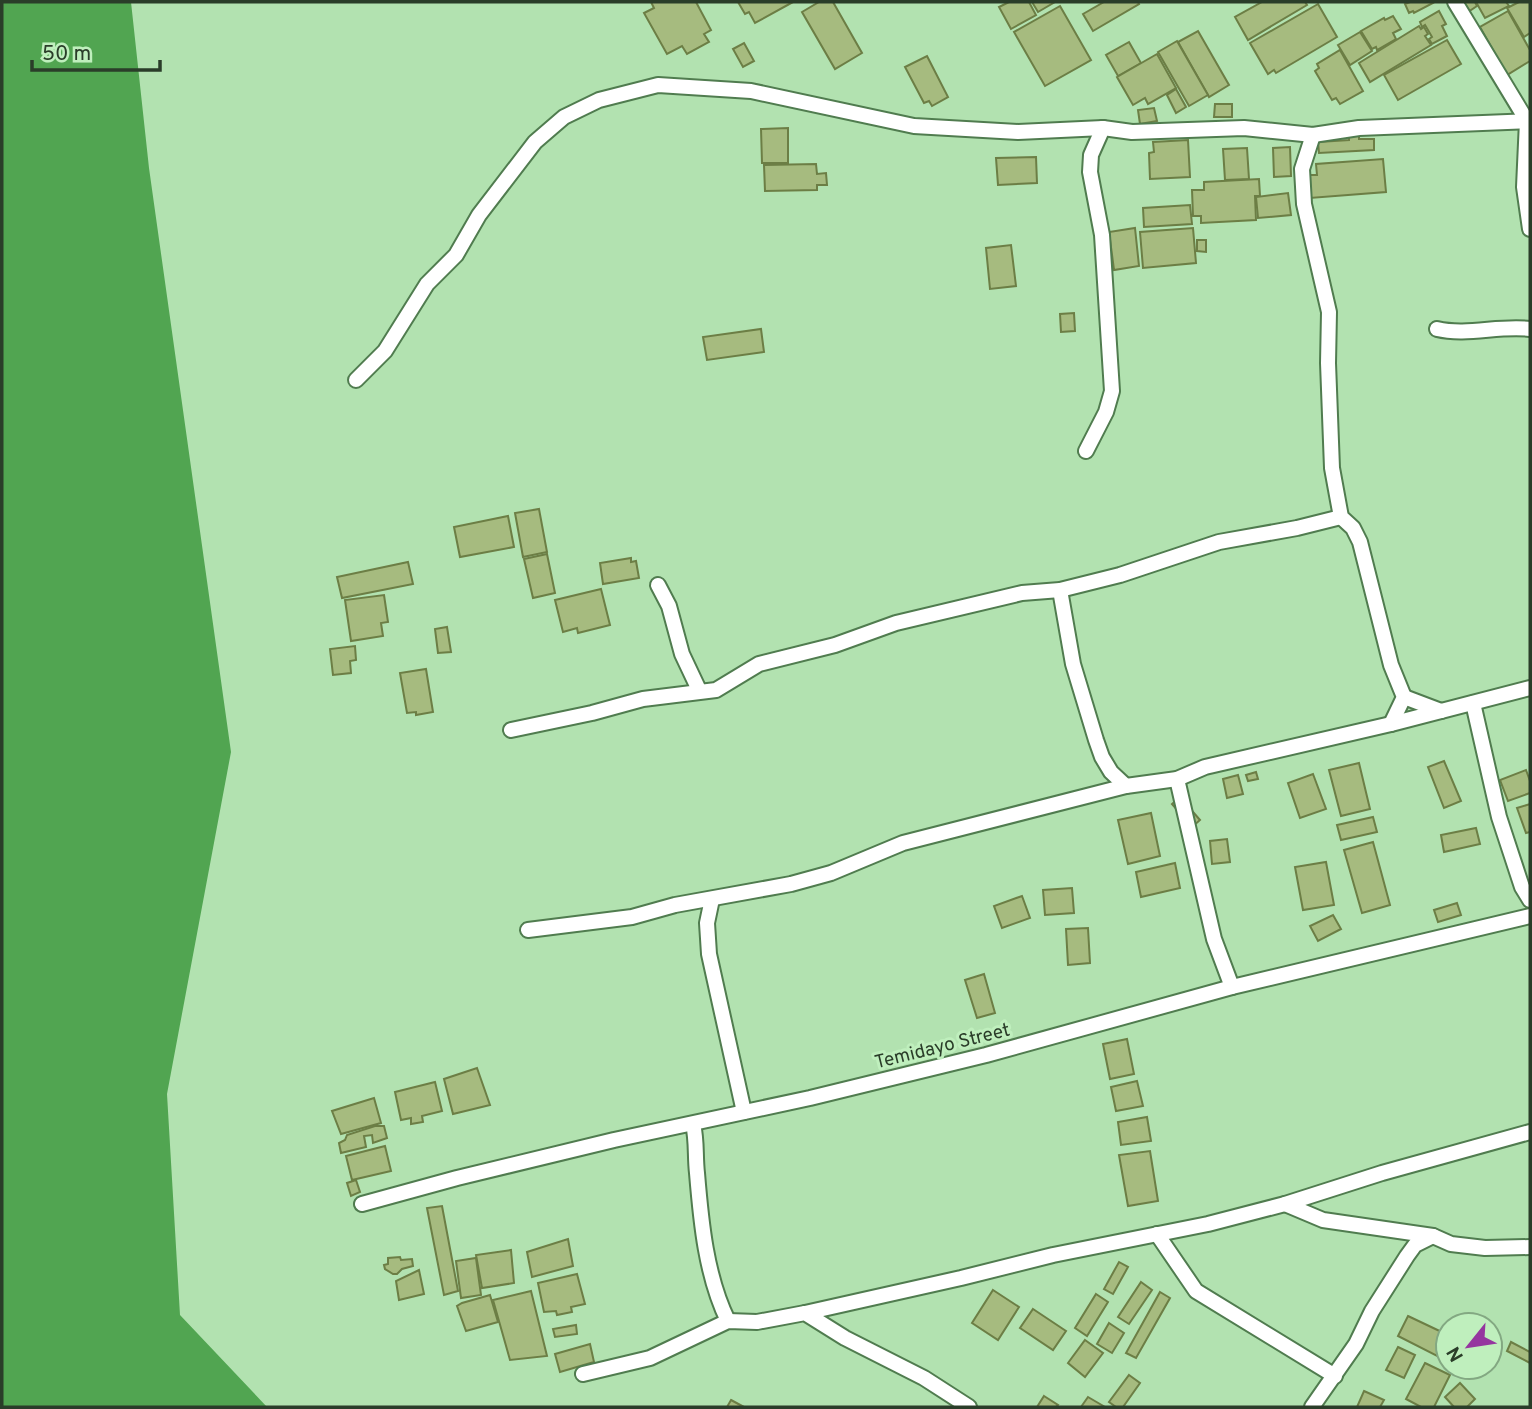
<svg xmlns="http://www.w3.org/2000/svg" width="1532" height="1409" font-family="Overpass,sans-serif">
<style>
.forest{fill:#51a551}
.building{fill:#a6bb7f;stroke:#6c7e45;stroke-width:2}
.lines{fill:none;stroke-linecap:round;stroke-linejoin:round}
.minor-casing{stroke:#507c4f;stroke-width:18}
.minor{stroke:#fff;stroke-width:14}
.labels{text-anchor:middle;stroke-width:6;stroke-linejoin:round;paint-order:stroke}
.street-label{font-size:19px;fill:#2a3d29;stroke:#bfefbd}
</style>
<rect width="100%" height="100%" fill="#b2e2b0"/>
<path class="forest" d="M2 2H131L149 168 231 752 167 1094 180 1315 267 1407H2Z"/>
<g class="building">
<path d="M651 2H696L711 30 704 34 709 42 687 54 682 46 667 54 644 13 654 8Z"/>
<path d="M738 2H793L755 23 749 12 745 14Z"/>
<path d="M819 2H833L862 53 835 69 802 12Z"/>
<path d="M1009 2H1029L1036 15 1011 29 999 7Z"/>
<path d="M1032 2H1055L1038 12Z"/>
<path d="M1104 2H1138L1139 4 1093 31 1083 14Z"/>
<path d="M1262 2H1305L1307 5 1248 40 1235 17Z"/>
<path d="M1410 2H1432L1433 3 1414 13 1413 11 1409 13 1405 4Z"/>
<path d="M1462 2H1475L1477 6 1468 12Z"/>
<path d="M1476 2H1506L1509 6 1485 18Z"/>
<path d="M1519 2H1530V33L1524 37 1507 8Z"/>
<path d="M1318 4 1337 37 1276 73 1274 70 1268 74 1250 43Z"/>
<path d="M1060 6 1091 60 1045 86 1014 32Z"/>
<path d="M1439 11 1446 24 1442 26 1447 36 1432 44 1429 39 1432 37 1425 25 1422 27 1420 22Z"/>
<path d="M1508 11 1530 50V61L1507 75 1480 27Z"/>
<path d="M1393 16 1401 29 1393 33 1396 39 1377 50 1376 47 1372 49 1361 31 1384 18 1385 20Z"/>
<path d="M1419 26 1421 29 1424 27 1428 34 1425 36 1431 45 1370 82 1359 63Z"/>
<path d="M1198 31 1229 85 1209 97 1178 42Z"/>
<path d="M1360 32 1372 51 1350 65 1338 45Z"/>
<path d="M1447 40 1461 64 1398 100 1384 75Z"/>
<path d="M1177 41 1208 95 1189 106 1158 52Z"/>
<path d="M1129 42 1141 63 1118 76 1106 55Z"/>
<path d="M744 43 754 61 743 67 733 49Z"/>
<path d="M1340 50 1363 91 1340 104 1336 98 1332 100 1315 71 1319 68 1317 64Z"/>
<path d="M1157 54 1176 88 1148 104 1145 98 1133 105 1117 77Z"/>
<path d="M927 56 948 97 932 106 929 101 924 103 905 67Z"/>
<path d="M1176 89 1186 107 1176 113 1167 95Z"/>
<path d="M1215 104H1232V117H1214Z"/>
<path d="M1154 108 1157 121 1140 124 1138 110Z"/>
<path d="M788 128V163H762L761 129Z"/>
<path d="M1359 135V139H1374V150L1319 153 1318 142 1349 140V136Z"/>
<path d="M1188 140 1190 177 1150 179 1149 153 1154 152 1153 142Z"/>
<path d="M1290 147 1291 176 1274 177 1273 148Z"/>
<path d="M1247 148 1249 179 1225 180 1223 149Z"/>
<path d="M1036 157 1037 183 998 185 996 158Z"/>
<path d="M1383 159 1386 192 1310 198 1309 175H1317L1316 164Z"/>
<path d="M816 164 817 174 826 173 827 185H817V190L765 191 764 165Z"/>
<path d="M1259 179 1260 196H1255L1256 220 1201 223V216H1193L1192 190H1204V182Z"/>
<path d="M1288 193 1291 215 1258 218 1256 197Z"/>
<path d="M1190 205 1192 224 1144 227 1143 208Z"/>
<path d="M1135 228 1139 266 1114 270 1109 232Z"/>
<path d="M1193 228 1196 263 1143 268 1140 232Z"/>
<path d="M1197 240H1206V252L1197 251Z"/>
<path d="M1011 245 1016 286 990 289 986 248Z"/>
<path d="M1074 313 1075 331 1061 332 1060 314Z"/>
<path d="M761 329 764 352 707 360 703 337Z"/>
<path d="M539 509 547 552 523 557 515 513Z"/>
<path d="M508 516 514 547 460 557 454 527Z"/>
<path d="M547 554 555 593 533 598 524 559Z"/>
<path d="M631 558V562L636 561 639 578 603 584 600 563Z"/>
<path d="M408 562 413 584 342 598 337 577Z"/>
<path d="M601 589 610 625 578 633 577 628 563 632 555 600Z"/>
<path d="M384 595 388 622 381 623 383 636 351 641 345 600Z"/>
<path d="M447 627 451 652 438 653 435 629Z"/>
<path d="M355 646 356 660 350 661 351 673 333 675 330 649Z"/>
<path d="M426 669 433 712 416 715V712L407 713 400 673Z"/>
<path d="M1444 761 1461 801 1444 808 1428 767Z"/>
<path d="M1359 763 1370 809 1341 816 1329 770Z"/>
<path d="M1526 770 1530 781V793L1508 801 1500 780Z"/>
<path d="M1256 772 1258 779 1248 781 1246 775Z"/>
<path d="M1313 774 1326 809 1300 818 1288 783Z"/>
<path d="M1238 775 1243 794 1227 798 1223 779Z"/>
<path d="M1180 797 1200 820 1192 827 1172 804Z"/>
<path d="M1530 804V832L1526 833 1517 808Z"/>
<path d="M1151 813 1160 856 1128 864 1118 820Z"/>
<path d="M1373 817 1377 832 1341 840 1337 825Z"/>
<path d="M1476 828 1480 844 1444 852 1441 835Z"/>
<path d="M1227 839 1230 862 1212 864 1210 841Z"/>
<path d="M1373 842 1390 905 1362 913 1344 850Z"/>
<path d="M1326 862 1334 905 1303 910 1295 867Z"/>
<path d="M1175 863 1180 888 1141 897 1136 872Z"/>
<path d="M1072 888 1074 913 1045 915 1043 890Z"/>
<path d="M1022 896 1030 918 1002 928 994 906Z"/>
<path d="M1457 903 1461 915 1438 922 1434 910Z"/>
<path d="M1333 915 1341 929 1318 941 1310 926Z"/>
<path d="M1088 928 1090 963 1068 965 1066 929Z"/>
<path d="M984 974 995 1013 977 1018 965 980Z"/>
<path d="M1127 1039 1134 1074 1110 1079 1103 1044Z"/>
<path d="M477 1068 490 1105 453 1114 444 1079Z"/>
<path d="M1137 1081 1143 1106 1116 1111 1111 1087Z"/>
<path d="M435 1082 442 1111 422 1116 423 1122 411 1124V1118L401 1120 395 1092Z"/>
<path d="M374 1098 381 1123 341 1134 332 1111Z"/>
<path d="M1147 1117 1151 1141 1121 1145 1118 1122Z"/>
<path d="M375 1126H384L387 1138 373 1143 372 1135 364 1136 366 1147 341 1153 339 1143 345 1140 347 1135Z"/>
<path d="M385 1146 391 1171 352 1180 346 1156Z"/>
<path d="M1150 1151 1158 1201 1128 1206 1119 1155Z"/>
<path d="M356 1180 360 1192 351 1196 347 1183Z"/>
<path d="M442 1206 458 1291 444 1295 427 1208Z"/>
<path d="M568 1239 573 1266 532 1277 527 1252Z"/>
<path d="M511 1250 514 1283 482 1288 476 1255Z"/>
<path d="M400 1257 401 1260 412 1259 413 1266 402 1269 397 1274H393L385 1269 384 1265 388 1264V1258Z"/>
<path d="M476 1258 481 1295 461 1298 456 1261Z"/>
<path d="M1119 1262 1128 1267 1113 1294 1104 1289Z"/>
<path d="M419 1270 424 1294 399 1300 396 1281Z"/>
<path d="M577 1274 585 1304 571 1307 572 1312 557 1315 556 1311 544 1312 538 1283Z"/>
<path d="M1141 1282 1152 1290 1129 1324 1118 1317Z"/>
<path d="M993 1290 1019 1307 998 1340 972 1323Z"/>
<path d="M531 1291 547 1356 510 1360 493 1300Z"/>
<path d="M1160 1292 1170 1298 1136 1358 1126 1353Z"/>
<path d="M1096 1294 1108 1302 1087 1336 1075 1328Z"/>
<path d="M490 1295 498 1322 466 1331 457 1306 462 1303Z"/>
<path d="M1033 1309 1066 1331 1053 1350 1020 1328Z"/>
<path d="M1408 1316 1448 1335V1354L1445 1360 1398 1336Z"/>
<path d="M1109 1323 1124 1333 1112 1353 1097 1344Z"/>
<path d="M576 1325 577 1334 555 1337 553 1329Z"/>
<path d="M1085 1340 1103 1353 1085 1377 1068 1363Z"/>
<path d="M1511 1342 1530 1352V1363L1507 1351Z"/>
<path d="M590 1344 594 1362 560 1372 555 1354Z"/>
<path d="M1398 1347 1415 1355 1404 1378 1386 1370Z"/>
<path d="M1425 1363 1450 1375 1434 1407H1421L1406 1399Z"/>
<path d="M1129 1375 1140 1383 1123 1407H1116L1109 1402Z"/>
<path d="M1460 1383 1475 1399 1467 1407H1454L1445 1397Z"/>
<path d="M1364 1391 1384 1400 1380 1407H1357Z"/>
<path d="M1044 1396 1058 1405 1056 1407H1037Z"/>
<path d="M1088 1397 1105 1407H1081Z"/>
<path d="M731 1400 744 1407H727Z"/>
</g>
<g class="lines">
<g class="minor-casing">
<g id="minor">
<path d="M1455 2 1527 121 1524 187 1530 229"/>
<path d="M1313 135 1302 169 1304 204 1329 312 1328 363 1332 468 1341 517 1353 528 1360 542 1391 665 1404 697 1391 724"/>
<path d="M1437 329C1467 336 1500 325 1530 329"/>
<path d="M356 380 385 351 427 284 456 255 479 215 535 142 564 117 599 100 658 85 751 91 914 126 1018 132 1103 128"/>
<path d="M1086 451 1106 412 1112 391 1102 235 1090 172 1091 155 1103 128 1132 132 1244 128 1313 135 1359 128 1530 121"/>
<path d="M658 585 669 606 682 654 699 690"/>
<path d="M1060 590 1073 664 1096 740 1102 757 1111 772 1126 786"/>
<path d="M1404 697 1441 711"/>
<path d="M1473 703 1499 817 1522 887 1530 900"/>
<path d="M511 730 592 713 643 699 716 690 759 664 835 645 896 623 1022 593 1060 590 1120 575 1219 542 1297 528 1341 517"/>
<path d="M1177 779 1214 939 1232 987"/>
<path d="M712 899 707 923 709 954 744 1112"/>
<path d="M528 930 632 917 675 905 791 884 831 873 903 843 1126 786 1177 779 1205 767 1391 724 1530 688"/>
<path d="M693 1124C697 1141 695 1156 697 1173 701 1222 706 1276 728 1321"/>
<path d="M362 1204 457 1178 614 1140 810 1098 986 1055 1232 987 1530 916"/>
<path d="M1285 1204 1323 1220 1433 1236 1451 1244 1485 1248 1530 1247"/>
<path d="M1157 1234 1196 1291 1335 1376"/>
<path d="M805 1313 961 1278 1053 1255 1208 1224 1285 1204 1382 1173 1530 1132"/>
<path d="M583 1374 650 1358 728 1321 757 1322 805 1313 845 1338 924 1378 969 1407"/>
<path d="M1312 1407 1356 1344 1372 1311 1407 1256 1415 1245 1433 1236"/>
</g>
</g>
<use href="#minor" class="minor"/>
</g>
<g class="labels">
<g class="street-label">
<text transform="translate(942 1045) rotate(-14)" y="7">Temidayo Street</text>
</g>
</g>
<rect width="1532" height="1409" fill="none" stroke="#2a3d29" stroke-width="7"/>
<g transform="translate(1469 1346) rotate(240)"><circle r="33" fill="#bfefbd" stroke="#83a882" stroke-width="2"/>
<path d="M0-5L12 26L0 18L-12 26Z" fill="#95369f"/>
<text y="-10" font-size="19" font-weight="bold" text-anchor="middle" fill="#2a3d29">N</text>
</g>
<path d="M32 60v10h128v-10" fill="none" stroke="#2a3d29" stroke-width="3.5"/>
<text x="42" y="60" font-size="21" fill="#2a3d29" stroke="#bfefbd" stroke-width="5" paint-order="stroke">50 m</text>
</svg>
